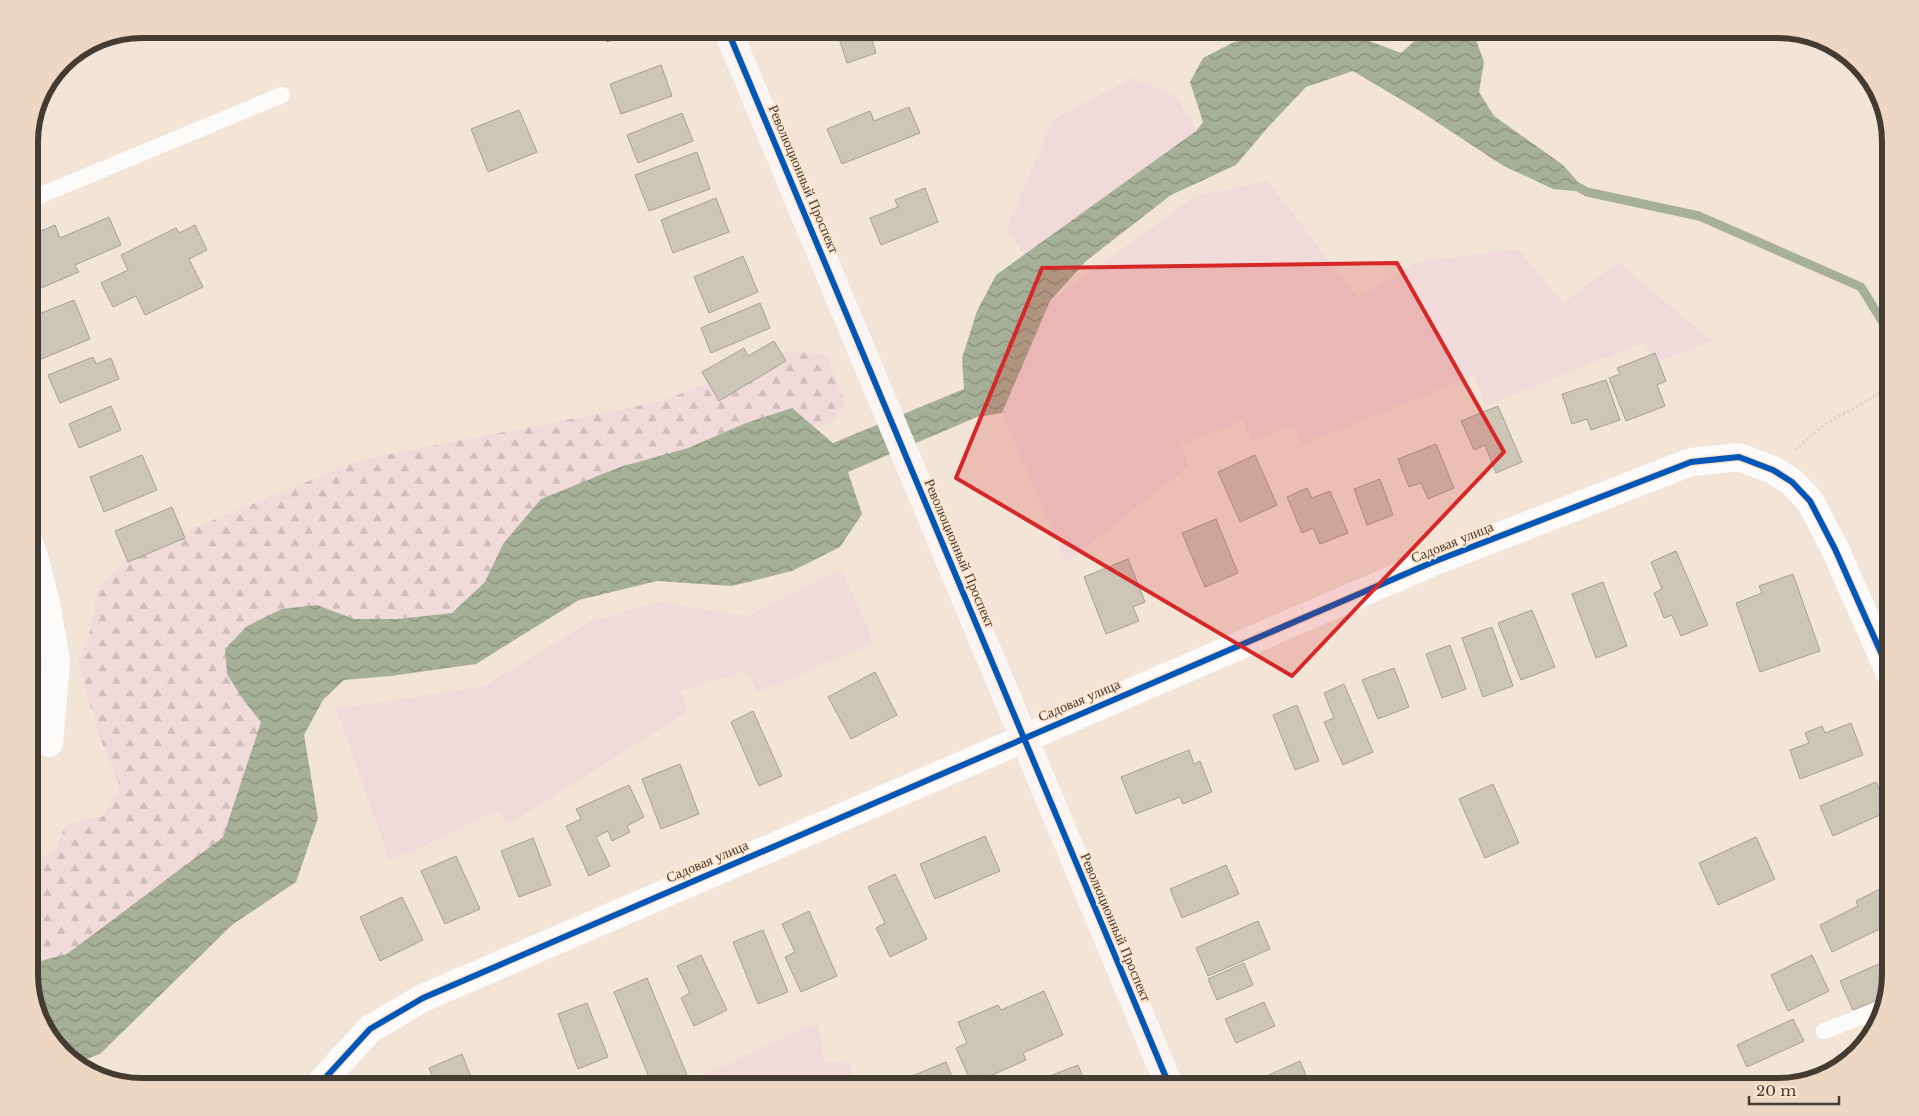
<svg xmlns="http://www.w3.org/2000/svg" width="1919" height="1116" font-family="'Libre Baskerville',serif">
<style>
.green{fill:#f0dbda}
.forest{fill:url(#forest-firs)}
.water{fill:url(#water-waves)}
.lines{fill:none;stroke-linecap:round;stroke-linejoin:round}
.stream{stroke:#a6af97;stroke-width:9}
.building{fill:#ccc5b8;stroke:#a6a095}
.path{stroke:#dbd7d3;stroke-width:3;stroke-dasharray:2.5 2.5;stroke-linecap:butt}
.lane{stroke:#fdfbf9;stroke-width:16}
.street{stroke:#fdfbf9;stroke-width:28}
.secondary{stroke:#faf5f2;stroke-width:28}
.cycleway-casing{stroke:#fce5ce;stroke-width:9}
.cycleway{stroke:#0057b8;stroke-width:6}
.marked{fill:#d62828;fill-opacity:0.2;stroke:#d62828;stroke-width:4;stroke-linejoin:round}
.labels{text-anchor:middle;stroke-width:4;stroke-linejoin:round;paint-order:stroke}
.street-label{font-size:14px;fill:#443b32;stroke:#fce5ce}
.rim{fill:none;stroke:#443b32;stroke-width:6}
</style>
<defs>
<pattern id="forest-firs" width="22" height="20" patternUnits="userSpaceOnUse" patternTransform="scale(1.25)"><rect width="22" height="20" fill="#f0dbda"/><path d="M5 1l3.5 6h-7zM16 11l3.5 6h-7z" fill="#cfbdbc"/></pattern>
<pattern id="water-waves" width="16" height="10" patternUnits="userSpaceOnUse" patternTransform="scale(1.25)"><rect width="16" height="10" fill="#a6af97"/><path d="M0 5q4-4 8 0t8 0" fill="none" stroke="#89907c"/></pattern>
</defs>
<rect width="100%" height="100%" fill="#f2e5d8"/>
<g class="green">
<path d="M1133 78 1176 96 1196 131 1024 255 1007 226 1053 119Z"/>
<path d="M1267 180 1358 298 1416 262 1518 249 1563 303 1618 262 1712 341 1654 363 1645 342 1486 406 1474 375 1302 444 1294 424 1252 441 1243 420 1181 445 1189 466 1066 563 1002 413 1050 301 1194 197Z"/>
<path d="M841 569 874 643 758 693 746 671 681 691 687 712 508 825 498 810 390 862 336 709 484 686 591 621 659 602 747 616Z"/>
<path d="M818 1022 824 1061 851 1062V1087H676Z"/>
</g>
<path class="forest" d="M785 351 826 354 845 402 832 423 814 428 792 408 746 423 688 448 503 544 485 582 452 613 398 619H354L317 605 227 674 242 698 261 722 223 837 67 954 29 964V864L53 852 66 825 103 816 120 786 98 733 78 662 89 635 98 588 131 554 360 460 663 401Z"/>
<path class="water" d="M1296 29C1338 29 1363 38 1401 53L1418 38 1417 29H1472L1484 62 1479 92 1494 116 1563 165 1587 192 1553 189 1502 165 1420 111 1353 71 1306 87 1269 126 1236 165 1171 195 1086 261 1050 301 1002 413 977 417 848 472 862 514 840 547 792 571 732 586 657 581 579 600 476 664 391 676 344 680 323 700 304 735 318 818 296 882 233 924 100 1054 76 1063 44 1031 29 982V964L67 954 223 837 261 722 242 698 227 674 225 649 247 626 282 609 317 605 354 619H398L452 613 485 582 503 544 541 499 620 467 688 448 746 423 792 408 833 443 964 389 962 358 977 311 996 275 1196 131 1203 122 1190 82 1203 58 1234 42Z"/>
<g class="lines">
<path class="stream" d="M1578 187 1587 192 1699 216 1861 287 1890 334"/>
</g>
<g class="building">
<path d="M602 29H641L607 42Z"/>
<path d="M836 29H888L870 34 876 53 847 63Z"/>
<path d="M661 65 672 96 621 114 610 84Z"/>
<path d="M909 107 920 133 842 164 827 129 870 111 874 121Z"/>
<path d="M519 110 537 152 488 172 471 129Z"/>
<path d="M682 113 693 141 638 163 627 135Z"/>
<path d="M697 152 710 189 649 211 635 175Z"/>
<path d="M29 165 42 200 29 205Z"/>
<path d="M925 188 938 222 881 245 870 218 898 207 895 200Z"/>
<path d="M716 198 729 232 673 253 661 220Z"/>
<path d="M109 217 121 245 75 265 79 272 29 293V236L55 225 60 238Z"/>
<path d="M195 225 207 250 189 259 203 287 145 315 136 296 113 307 101 283 128 270 121 255 176 228 179 233Z"/>
<path d="M743 256 758 292 709 313 694 277Z"/>
<path d="M74 300 90 339 39 360 29 337V318Z"/>
<path d="M760 303 770 328 711 353 701 328Z"/>
<path d="M774 341 786 361 719 401 702 372 744 348 748 356Z"/>
<path d="M1655 353 1666 381 1657 385 1665 406 1626 421 1609 378 1620 374 1617 368Z"/>
<path d="M93 357 96 364 111 358 119 379 60 403 48 375Z"/>
<path d="M1606 380 1620 420 1591 430 1587 419 1572 424 1562 394Z"/>
<path d="M111 406 121 430 79 448 69 424Z"/>
<path d="M1498 406 1522 462 1496 473 1485 445 1474 450 1461 421Z"/>
<path d="M1436 444 1454 488 1428 499 1421 483 1409 487 1398 459Z"/>
<path d="M142 455 157 490 104 512 90 477Z"/>
<path d="M1255 455 1277 505 1240 522 1218 472Z"/>
<path d="M1380 479 1393 515 1367 525 1354 489Z"/>
<path d="M1307 488 1312 498 1330 491 1348 533 1320 544 1313 528 1302 533 1287 497Z"/>
<path d="M172 507 185 538 128 562 115 531Z"/>
<path d="M1216 519 1238 573 1205 587 1182 533Z"/>
<path d="M1676 551 1708 625 1681 636 1672 615 1664 618 1654 593 1662 589 1651 562Z"/>
<path d="M1128 559 1145 602 1133 607 1139 621 1106 634 1084 577Z"/>
<path d="M1793 574 1820 651 1760 672 1736 603 1762 593 1759 586Z"/>
<path d="M1603 582 1627 646 1596 658 1572 594Z"/>
<path d="M1532 610 1555 667 1521 680 1498 623Z"/>
<path d="M1492 627 1513 686 1483 697 1462 638Z"/>
<path d="M1450 645 1466 689 1442 698 1426 654Z"/>
<path d="M1394 668 1409 707 1378 719 1362 680Z"/>
<path d="M875 672 897 715 851 739 828 697Z"/>
<path d="M1344 684 1373 752 1343 765 1324 722 1334 718 1324 693Z"/>
<path d="M1297 705 1319 761 1295 770 1273 715Z"/>
<path d="M753 711 782 776 759 786 731 722Z"/>
<path d="M1851 723 1863 755 1800 779 1790 750 1809 743 1805 733 1822 726 1825 733Z"/>
<path d="M1189 750 1194 764 1200 761 1212 792 1183 804 1180 797 1136 814 1121 777Z"/>
<path d="M680 764 699 814 661 829 642 779Z"/>
<path d="M1876 782 1889 811 1833 836 1820 806Z"/>
<path d="M1493 784 1519 843 1485 858 1459 799Z"/>
<path d="M629 785 644 817 627 826 630 832 612 841 608 831 596 837 610 866 589 876 566 826 581 819 576 809Z"/>
<path d="M985 836 1000 871 935 899 920 864Z"/>
<path d="M1756 837 1775 879 1718 905 1699 863Z"/>
<path d="M533 838 551 885 519 897 501 851Z"/>
<path d="M456 856 480 909 445 924 421 871Z"/>
<path d="M1226 865 1239 894 1182 918 1170 889Z"/>
<path d="M895 874 927 939 890 957 876 928 885 923 868 887Z"/>
<path d="M1880 889 1882 894 1890 890V924L1832 952 1820 925 1858 906 1856 901Z"/>
<path d="M402 897 423 940 380 961 360 917Z"/>
<path d="M809 911 837 976 801 992 785 957 795 952 782 924Z"/>
<path d="M1258 921 1270 949 1208 976 1196 948Z"/>
<path d="M763 930 788 992 758 1004 733 942Z"/>
<path d="M701 955 727 1010 694 1026 681 998 690 993 677 966Z"/>
<path d="M1812 955 1829 991 1788 1011 1771 975Z"/>
<path d="M1890 959V975L1884 997 1853 1010 1840 981Z"/>
<path d="M1244 963 1253 985 1217 1000 1208 979Z"/>
<path d="M647 978 692 1087H653L614 992Z"/>
<path d="M1044 991 1063 1035 1023 1053 1026 1060 972 1084 956 1048 967 1043 958 1022 998 1005 1001 1010Z"/>
<path d="M1264 1002 1275 1026 1236 1043 1225 1019Z"/>
<path d="M587 1003 608 1057 578 1069 558 1014Z"/>
<path d="M1793 1019 1804 1041 1747 1067 1737 1045Z"/>
<path d="M462 1054 475 1087H437L429 1068Z"/>
<path d="M1300 1061 1311 1087H1253L1251 1083Z"/>
<path d="M946 1062 956 1086 897 1087 895 1083Z"/>
<path d="M1078 1065 1087 1087H1031L1029 1084Z"/>
<path d="M394 1080 397 1087H379Z"/>
</g>
<g class="lines">
<path class="path" d="M1795 450 1824 425 1890 387"/>
<g class="lane">
<path d="M29 200 282 95"/>
<path d="M1824 1031 1881 1009"/>
</g>
<g class="street">
<path d="M29 543 34 556 46 603 56 661 49 743"/>
<path d="M317 1087 370 1029 423 998 1433 562 1691 462 1739 457 1773 470 1792 482 1810 501 1835 549 1890 673"/>
</g>
<path class="secondary" d="M727 29 1170 1087"/>
<g class="cycleway-casing">
<g id="cycleway">
<path d="M727 29 1170 1087"/>
<path d="M317 1087 370 1029 423 998 1433 562 1691 462 1739 457 1773 470 1792 482 1810 501 1835 549 1890 673"/>
</g>
</g>
<use href="#cycleway" class="cycleway"/>
</g>
<path class="marked" d="M1397 263 1504 452 1292 676 956 478 1042 268Z"/>
<g class="labels">
<g class="street-label">
<text transform="translate(804 179) rotate(67)" y="5">Революционный Проспект</text>
<text transform="translate(1452 542) rotate(-22)" y="5">Садовая улица</text>
<text transform="translate(960 553) rotate(67)" y="5">Революционный Проспект</text>
<text transform="translate(1079 700) rotate(-23)" y="5">Садовая улица</text>
<text transform="translate(707 861) rotate(-23)" y="5">Садовая улица</text>
<text transform="translate(1116 927) rotate(67)" y="5">Революционный Проспект</text>
</g>
</g>
<path d="M0 0H1919V1116H0ZM142 38H1778A104 104 0 0 1 1882 142V974A104 104 0 0 1 1778 1078H142A104 104 0 0 1 38 974V142A104 104 0 0 1 142 38Z" fill="#edd7c2" fill-rule="evenodd"/>
<path class="rim" d="M142 38H1778A104 104 0 0 1 1882 142V974A104 104 0 0 1 1778 1078H142A104 104 0 0 1 38 974V142A104 104 0 0 1 142 38Z"/>
<path d="M1749 1096v8h90v-8" fill="none" stroke="#443b32" stroke-width="2.5"/>
<text x="1756" y="1096" font-size="15" fill="#443b32" stroke="#fce5ce" stroke-width="4" paint-order="stroke">20 m</text>
</svg>
